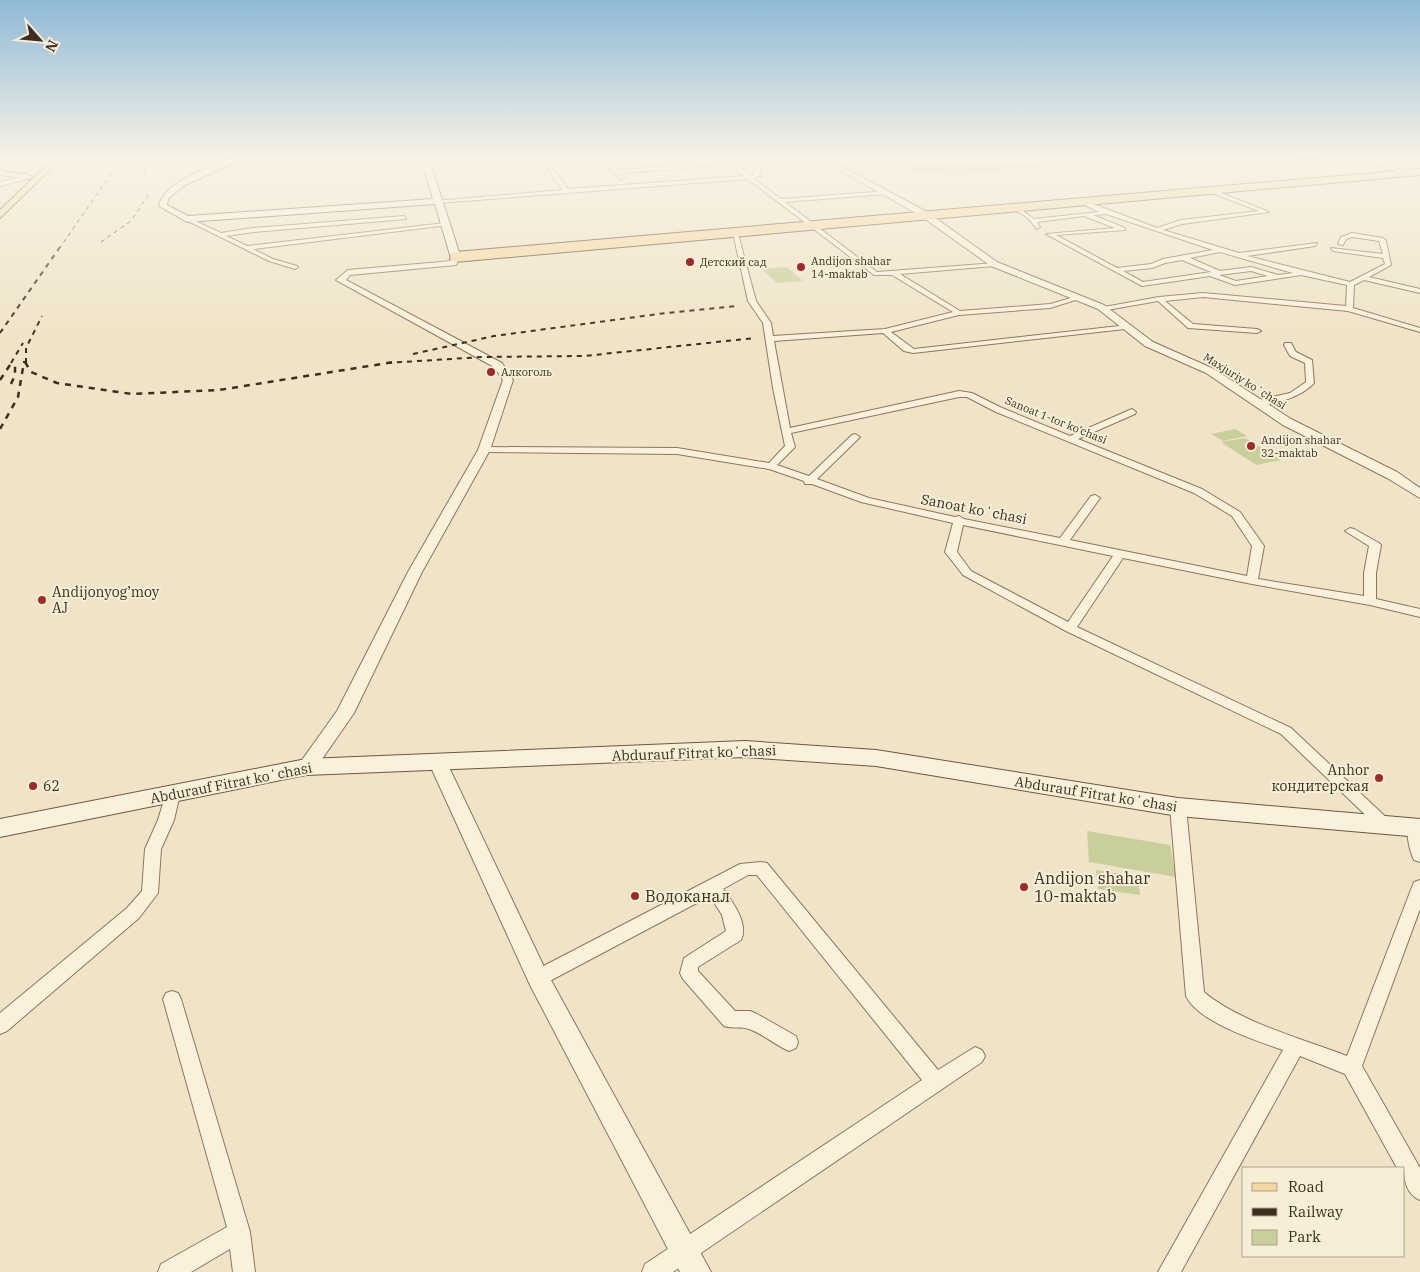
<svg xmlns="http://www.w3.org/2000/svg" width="1420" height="1272" font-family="'IBM Plex Serif',serif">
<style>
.green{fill:#c9cf9b}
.cemetery{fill:#bfc49a}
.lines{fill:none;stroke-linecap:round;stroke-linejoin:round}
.minor-casing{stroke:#8d765c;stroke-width:2}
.tertiary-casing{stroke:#8d765c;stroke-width:2}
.secondary-casing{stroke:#6f573f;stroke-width:2}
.primary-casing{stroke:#5b4430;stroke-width:2}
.minor{fill:#faf1dc;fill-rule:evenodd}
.tertiary{fill:#faf1dc;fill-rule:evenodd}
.secondary{fill:#faf1dc;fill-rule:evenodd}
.primary{fill:#f3d9a0;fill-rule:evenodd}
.rail-far2{stroke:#3d2e20;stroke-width:1;stroke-dasharray:4 4;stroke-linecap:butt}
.rail-far1{stroke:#3d2e20;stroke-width:2;stroke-dasharray:5 5;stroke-linecap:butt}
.rail{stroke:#3d2e20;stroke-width:2.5;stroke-dasharray:6 6;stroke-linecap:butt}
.poi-dot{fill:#9e2a2b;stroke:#f7eed8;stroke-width:2}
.labels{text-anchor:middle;stroke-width:4;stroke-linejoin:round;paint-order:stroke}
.far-poi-label{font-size:11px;fill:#3d2e20;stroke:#f7eed8;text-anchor:start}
.far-street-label{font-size:11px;fill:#3d2e20;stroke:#f7eed8}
.street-label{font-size:14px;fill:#3d2e20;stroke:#f7eed8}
.poi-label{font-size:14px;fill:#3d2e20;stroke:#f7eed8;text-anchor:start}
.near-poi-label{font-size:16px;fill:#3d2e20;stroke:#f7eed8;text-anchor:start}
</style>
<rect width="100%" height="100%" fill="#f0e4c8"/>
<g class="green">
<path d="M787 267 803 281 777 283 762 269Z"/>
<path d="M1235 429 1247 436 1223 441 1211 434Z"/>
<path d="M1245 438 1281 460 1256 465 1221 442Z"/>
<path d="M1087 831 1170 845 1176 877 1089 862Z"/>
<path d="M1096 870 1138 877 1140 895 1098 889Z"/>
</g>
<path class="cemetery" d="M891 159H1029L1046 167 947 175 940 171 913 173Z"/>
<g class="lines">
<g class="minor-casing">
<g id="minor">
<path d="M542 159H546L568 189 744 176 730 165 620 173 624 178 621 180 603 159H608L617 170 727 163 723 159H728L750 175H755L753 173 759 163 755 159H760L764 163 759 173 762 176 753 178 781 199 887 191 885 194 785 202 877 272 996 263 997 264 994 266 900 274 960 311 1050 304 1078 296 1082 298 1050 308 959 315 891 332 914 349 1128 325V329H1125L913 353 904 351 883 333 774 341 790 428 959 391 972 393 1002 408 1070 436 1132 409 1136 412 1135 414 1078 439 1202 489 1240 512 1264 546 1258 579 1364 596V573L1369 546 1345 531 1350 528 1354 529 1379 543 1381 545 1376 573V599L1420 609V617L1370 605 1252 584 1123 558 1077 627 1291 728 1389 820 1392 824 1389 828 1384 830 1379 828 1281 734 1066 631 963 575 945 552 953 523 861 502 812 484H805L804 481 769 469 677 454 481 452 479 450 484 447 677 448 769 463 785 446 773 388 763 323 748 301 733 233 738 234 756 301 771 323 773 336 885 329 953 312 892 275H874L748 179 438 203 435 201 562 190ZM959 397H967L996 412 1194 493 1232 516 1252 546 1247 576 1070 540 1100 498 1095 495 1091 496 1060 538 964 519 959 516 955 517 869 498 817 479 858 439 860 437 855 434 852 435 809 476 777 465 795 447 791 433ZM963 525 1113 556 1068 622 971 571 957 552Z"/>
<path d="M1296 159 1376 164 1412 172 1409 174 1376 166Z"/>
<path d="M1214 190 1269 212 1182 224 1163 230 1239 253 1317 243 1315 246 1247 256 1350 282 1385 264 1383 258 1333 251 1331 248 1383 254 1379 241 1352 237 1346 239 1343 245 1338 244 1341 237 1352 233 1383 238 1386 241 1391 265 1369 277 1420 289V293L1364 280 1354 285 1353 308 1420 328V332L1348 311 1203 297 1165 301 1193 324 1257 329 1261 331 1257 333 1188 328 1158 301 1101 311 1100 309 1104 307 1159 297 1203 293 1346 306 1347 285 1301 275 1235 285 1210 276 1142 286 1046 234 1115 228 1084 216 1037 222 1040 227 1037 229 1028 218 1014 209 1019 208 1034 219 1099 212 1083 204 1085 201 1157 228 1181 220 1259 211 1212 193ZM1106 214 1213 250 1163 259 1151 264 1117 268 1056 235 1125 230V228L1093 215ZM1220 252 1293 273 1278 275 1251 267 1220 271 1190 258ZM1182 260 1211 272 1143 282 1123 271 1152 268 1165 263ZM1251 271 1268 276 1236 281 1219 275Z"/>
<path d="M404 216 406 219 253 232 226 236 247 246 445 223 448 225 253 249 273 259 297 266 298 267 295 269 269 261 184 219 189 218 221 233 253 228Z"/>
<path d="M1285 343H1291L1296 352 1312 360 1314 383C1303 396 1271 407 1255 405V401L1290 393 1306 382 1305 363 1290 356 1284 345Z"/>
<path d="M172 788 177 790 180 794 174 820 161 849 158 893 139 918 7 1031 0 1034V1013L127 908 142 891 145 849 158 820 167 790Z"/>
<path d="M1178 801 1183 803 1186 807 1204 992C1239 1022 1303 1039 1347 1056L1412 887 1414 882 1420 880V909L1362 1066 1420 1168V1200C1407 1194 1404 1182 1404 1168H1397L1345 1074 1300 1056 1181 1272H1158L1283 1050C1257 1041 1198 1022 1186 996L1170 807 1173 803Z"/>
<path d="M1415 822 1420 824V862L1414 860C1410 852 1405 832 1409 824Z"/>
<path d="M761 862 767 863 938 1070 975 1047 982 1050 985 1056 982 1062 673 1272H642L645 1264 922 1080 757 875H748L723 889C733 902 749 924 741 940L698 967V971L735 1011H750L757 1014 796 1036 798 1042 796 1048 789 1051C775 1045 763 1034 749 1029 741 1026 733 1029 724 1026L683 979 680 973 684 958 726 931 722 915 710 896 544 984 538 986 532 984 529 978 532 972 740 864Z"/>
<path d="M172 991 178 993 181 999 250 1232 255 1272H233L230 1249 191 1272H158L161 1264 227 1227 163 999 166 993Z"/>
</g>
</g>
<g class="tertiary-casing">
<g id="tertiary">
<path d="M820 159H828L927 212 997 262 1104 305 1153 342 1214 369 1291 419 1397 472 1420 488V498L1387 478 1283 425 1206 373 1145 346 1098 309 991 266 921 216Z"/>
<path d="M29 175 31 178 0 186V182Z"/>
<path d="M452 257 459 259 456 265 350 275 346 280 502 363 513 380 490 450 422 572 354 713 313 772 306 774 299 772 297 767 337 711 408 572 478 450 503 380 494 367 336 280 348 270 441 262 450 261Z"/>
<path d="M438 756 445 758 447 763 546 971 711 1272H680L530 985 429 763 431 758Z"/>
</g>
</g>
<g class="secondary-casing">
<g id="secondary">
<path d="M231 159H241L183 186 168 199 167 205 188 216 433 199 421 159H429L460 255 455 258 450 255 435 204 187 222 159 206C163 182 210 167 231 159Z"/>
<path d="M0 171 29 175 33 177 29 179 0 175Z"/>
<path d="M745 741 876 750 1178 798 1420 819V837L1178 816 876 766 745 757 306 775 0 837V819L306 759Z"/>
</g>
</g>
<g class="primary-casing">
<g id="primary">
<path d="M53 159H61L0 218V210Z"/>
<path d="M1420 169V175L455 262 450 259 451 253 455 252Z"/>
</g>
</g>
<use href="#minor" class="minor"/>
<use href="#tertiary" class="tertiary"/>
<use href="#secondary" class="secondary"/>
<use href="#primary" class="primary"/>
<g class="rail-far2">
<path d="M142 165 145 175"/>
<path d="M101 242 131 221 149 194"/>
<path d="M59 249 115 168 125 159"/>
</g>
<g class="rail-far1">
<path d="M0 333 60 247"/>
<path d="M413 354 494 336 666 313 737 306"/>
<path d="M11 363 23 343"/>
<path d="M24 363V361"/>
<path d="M26 363V348L42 316"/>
<path d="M387 363 482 357 584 356 755 338"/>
</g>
<g class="rail">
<path d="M25 362 31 372 57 383 132 394 219 390 394 362"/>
<path d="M0 380 12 362"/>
<path d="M11 384 15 375V364"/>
<path d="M0 429 18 397 24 362"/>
</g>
</g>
<linearGradient id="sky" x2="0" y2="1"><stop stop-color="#8fbad6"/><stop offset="0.47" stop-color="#f8f3e6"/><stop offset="1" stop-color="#f8f3e6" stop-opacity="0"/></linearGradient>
<rect width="1420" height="337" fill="url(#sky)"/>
<g class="poi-dot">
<circle cx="690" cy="262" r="5"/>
<circle cx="801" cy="267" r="5"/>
<circle cx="491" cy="372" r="5"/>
<circle cx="1251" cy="446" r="5"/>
<circle cx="42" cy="600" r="5"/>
<circle cx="1379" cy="778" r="5"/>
<circle cx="33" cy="786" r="5"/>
<circle cx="1024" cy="887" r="5"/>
<circle cx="635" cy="896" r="5"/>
</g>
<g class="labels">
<g class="far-poi-label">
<text x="811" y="265">Andijon shahar<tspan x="811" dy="13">14-maktab</tspan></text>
<text x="700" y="266">Детский сад</text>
<text x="501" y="376">Алкоголь</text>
<text x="1261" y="444">Andijon shahar<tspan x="1261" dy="13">32-maktab</tspan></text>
</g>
<g class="far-street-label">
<text transform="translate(1245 381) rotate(32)" y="4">Maxjuriy koʻchasi</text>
<text transform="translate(1056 420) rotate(22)" y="4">Sanoat 1-tor ko‘chasi</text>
</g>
<g class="street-label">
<text transform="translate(974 509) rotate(11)" y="5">Sanoat koʻchasi</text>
<text transform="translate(694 753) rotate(-2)" y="5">Abdurauf Fitrat koʻchasi</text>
<text transform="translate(231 783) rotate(-11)" y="5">Abdurauf Fitrat koʻchasi</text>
<text transform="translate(1096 794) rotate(9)" y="5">Abdurauf Fitrat koʻchasi</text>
</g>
<g class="poi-label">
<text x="52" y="597">Andijonyog’moy<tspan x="52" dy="16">AJ</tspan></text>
<text x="1369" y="775" text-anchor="end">Anhor<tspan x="1369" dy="16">кондитерская</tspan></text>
<text x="43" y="791">62</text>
</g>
<g class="near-poi-label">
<text x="1034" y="884">Andijon shahar<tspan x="1034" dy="18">10-maktab</tspan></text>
<text x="645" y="902">Водоканал</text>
</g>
</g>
<rect x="1242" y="1167" width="162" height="90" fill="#f7eed8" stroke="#ada18e"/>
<rect x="1252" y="1183" width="25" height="8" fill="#f3d9a0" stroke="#ada18e"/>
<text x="1288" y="1192" font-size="15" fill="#3d2e20">Road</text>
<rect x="1252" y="1208" width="25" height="8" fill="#3d2e20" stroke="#ada18e"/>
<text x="1288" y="1217" font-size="15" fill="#3d2e20">Railway</text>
<rect x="1252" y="1230" width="25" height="15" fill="#c9cf9b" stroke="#ada18e"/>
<text x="1288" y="1242" font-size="15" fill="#3d2e20">Park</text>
<g transform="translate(40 40) rotate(117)" stroke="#f7eed8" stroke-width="4" paint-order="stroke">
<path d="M0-4L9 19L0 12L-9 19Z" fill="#3d2e20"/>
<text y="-8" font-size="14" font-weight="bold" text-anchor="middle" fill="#3d2e20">N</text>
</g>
</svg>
